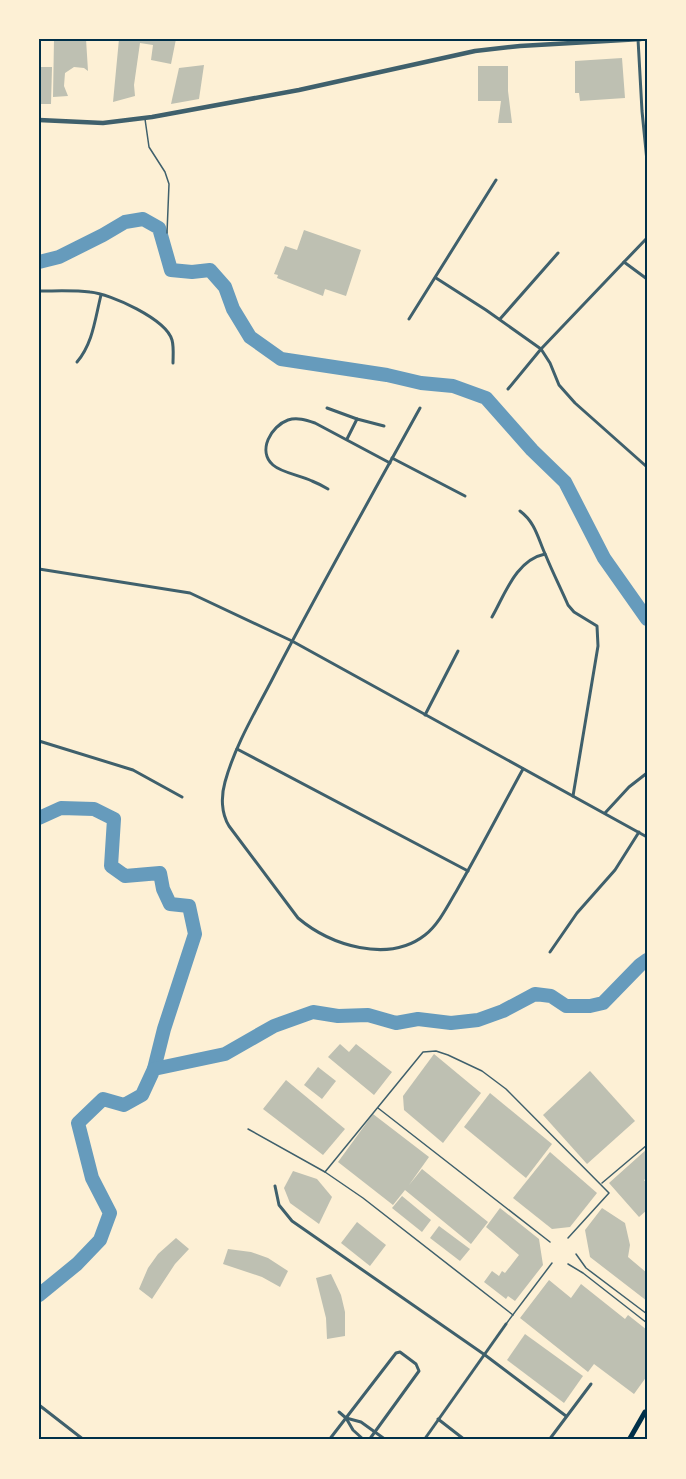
<svg xmlns="http://www.w3.org/2000/svg" width="686" height="1479" font-family="Inter,sans-serif">
<style>
.lines{fill:none;stroke-linecap:round;stroke-linejoin:round}
.river{stroke:#669bbc;stroke-width:14}
.building{fill:#bec0b2}
.service{stroke:#3f606c;stroke-width:1.5}
.minor{stroke:#3f606c;stroke-width:3}
.tertiary{stroke:#3f606c;stroke-width:4.5}
.trunk{stroke:#003049;stroke-width:5}
.neatline{fill:none;stroke:#003049;stroke-width:2}
</style>
<rect width="100%" height="100%" fill="#fdf0d5"/>
<g class="lines">
<g class="river">
<path d="M39 262 59 257 103 235 125 222 143 219 159 228 171 270 192 272 210 270 225 287 233 309 250 337 281 359 387 375 421 383 453 386 486 398 532 450 565 482 604 558 647 619"/>
<path d="M39 818 61 808 94 809 114 819 111 866 125 876 160 873 163 889 170 904 189 906 195 934 164 1029 154 1069"/>
<path d="M39 1295 77 1264 100 1240 110 1213 92 1178 78 1123 103 1099 124 1105 142 1095 154 1069 225 1054 274 1026 313 1012 338 1016 368 1015 396 1023 418 1019 451 1023 478 1020 503 1011 535 994 551 996 566 1006H590L603 1003 640 965 647 960"/>
</g>
</g>
<g class="building">
<path d="M54 39H86L88 71 84 68 74 67 65 73 64 86 68 96 53 97Z"/>
<path d="M119 39H176L171 64 151 60 153 45 140 43 134 85 135 96 113 102Z"/>
<path d="M622 58 625 98 580 101 579 93H575V61Z"/>
<path d="M204 65 199 99 171 104 179 68Z"/>
<path d="M478 66H508V91L512 123H498L501 101H478Z"/>
<path d="M41 67H52L51 104H39Z"/>
<path d="M304 230 361 250 346 296 325 289 323 296 277 278 278 275 274 274 285 246 297 250Z"/>
<path d="M340 1044 349 1052 356 1044 392 1072 374 1095 328 1057Z"/>
<path d="M434 1054 481 1093 443 1143 404 1110 403 1096Z"/>
<path d="M318 1067 336 1081 322 1099 304 1085Z"/>
<path d="M590 1071 635 1121 587 1164 543 1115Z"/>
<path d="M286 1080 345 1129 323 1155 263 1109Z"/>
<path d="M490 1093 552 1144 526 1178 464 1127Z"/>
<path d="M373 1114 429 1157 409 1185 422 1169 488 1222 471 1244 405 1190 393 1205 338 1162Z"/>
<path d="M647 1149V1178L644 1180 647 1184V1210L639 1217 609 1183Z"/>
<path d="M550 1152 597 1193 570 1227 552 1229 513 1198Z"/>
<path d="M293 1171 317 1179 332 1197 319 1224 290 1203 284 1188Z"/>
<path d="M402 1196 431 1220 422 1232 392 1208Z"/>
<path d="M500 1208 539 1239 543 1265 515 1301 508 1296 506 1299 484 1282 492 1271 499 1276 502 1271 505 1273 519 1255 486 1227Z"/>
<path d="M602 1208 625 1223 630 1245 628 1257 647 1273V1301L590 1257 585 1230Z"/>
<path d="M357 1222 386 1245 370 1266 341 1243Z"/>
<path d="M439 1226 470 1249 460 1261 430 1238Z"/>
<path d="M176 1238 189 1249 175 1264 152 1299 139 1289 148 1268 158 1254Z"/>
<path d="M228 1249 251 1252 268 1258 288 1271 280 1287 262 1277 223 1264Z"/>
<path d="M331 1274 341 1295 345 1312V1336L327 1339 326 1318 316 1278Z"/>
<path d="M549 1280 571 1298 581 1284 625 1319 628 1315 647 1330V1376L634 1394 594 1364 588 1372 520 1318Z"/>
<path d="M525 1334 583 1376 564 1403 507 1360Z"/>
</g>
<g class="lines">
<g class="service">
<path d="M145 119 149 147 165 172 169 184 167 233"/>
<path d="M378 1108 550 1242"/>
<path d="M248 1129 325 1172 363 1198 513 1315"/>
<path d="M325 1172 423 1052 436 1051 448 1055 482 1071 506 1089 609 1193 568 1238"/>
<path d="M602 1183 647 1145"/>
<path d="M576 1254 586 1268 647 1314"/>
<path d="M568 1264 583 1273 647 1323"/>
<path d="M506 1324 552 1263"/>
</g>
<g class="minor">
<path d="M638 39 642 111 647 161"/>
<path d="M647 238 624 262 647 279"/>
<path d="M436 278 486 310 541 349 550 363 559 385 575 403 647 467"/>
<path d="M39 291C56 291 74 290 90 292 111 294 166 319 172 340 174 347 173 356 173 363"/>
<path d="M409 319 496 180"/>
<path d="M500 319 558 253"/>
<path d="M77 362C93 343 95 319 101 295"/>
<path d="M508 389 541 349 624 262"/>
<path d="M327 408 357 419"/>
<path d="M420 408C372 495 323 582 277 670 259 706 236 742 225 782 221 796 221 813 229 826L298 918C330 945 388 964 425 935 439 924 448 905 457 890 480 850 501 809 523 769"/>
<path d="M347 439 357 419 384 426"/>
<path d="M392 458 465 496"/>
<path d="M328 489C323 486 317 483 312 481 300 475 282 473 273 465 257 451 271 426 288 420 297 417 306 420 315 423L390 463"/>
<path d="M520 511C536 523 538 539 546 556 553 573 561 589 568 605L574 612 597 626 598 646 573 796"/>
<path d="M39 569 190 593 292 641 647 837"/>
<path d="M492 617C505 594 516 560 545 554"/>
<path d="M425 715 458 651"/>
<path d="M39 741 133 770 182 797"/>
<path d="M237 749 468 871"/>
<path d="M605 813 629 787 647 773"/>
<path d="M550 952 577 913 615 870 639 832"/>
<path d="M275 1186 279 1205 292 1221 485 1355 566 1416"/>
<path d="M39 1405 84 1440"/>
<path d="M339 1412 346 1418 361 1422 386 1440"/>
<path d="M346 1418 353 1430 364 1440"/>
<path d="M438 1419 465 1440"/>
<path d="M329 1440 396 1353 400 1352 416 1364 419 1371 369 1440"/>
<path d="M424 1440 506 1324"/>
<path d="M549 1440 591 1384"/>
</g>
<path class="tertiary" d="M39 120 103 123 152 117 299 90 475 51 520 46 641 39"/>
<path class="trunk" d="M629 1440 645 1412"/>
</g>
<rect width="686" height="1479" fill="none" stroke="#fdf0d5" stroke-width="81"/>
<rect x="40" y="40" width="606" height="1398" class="neatline"/>
</svg>
